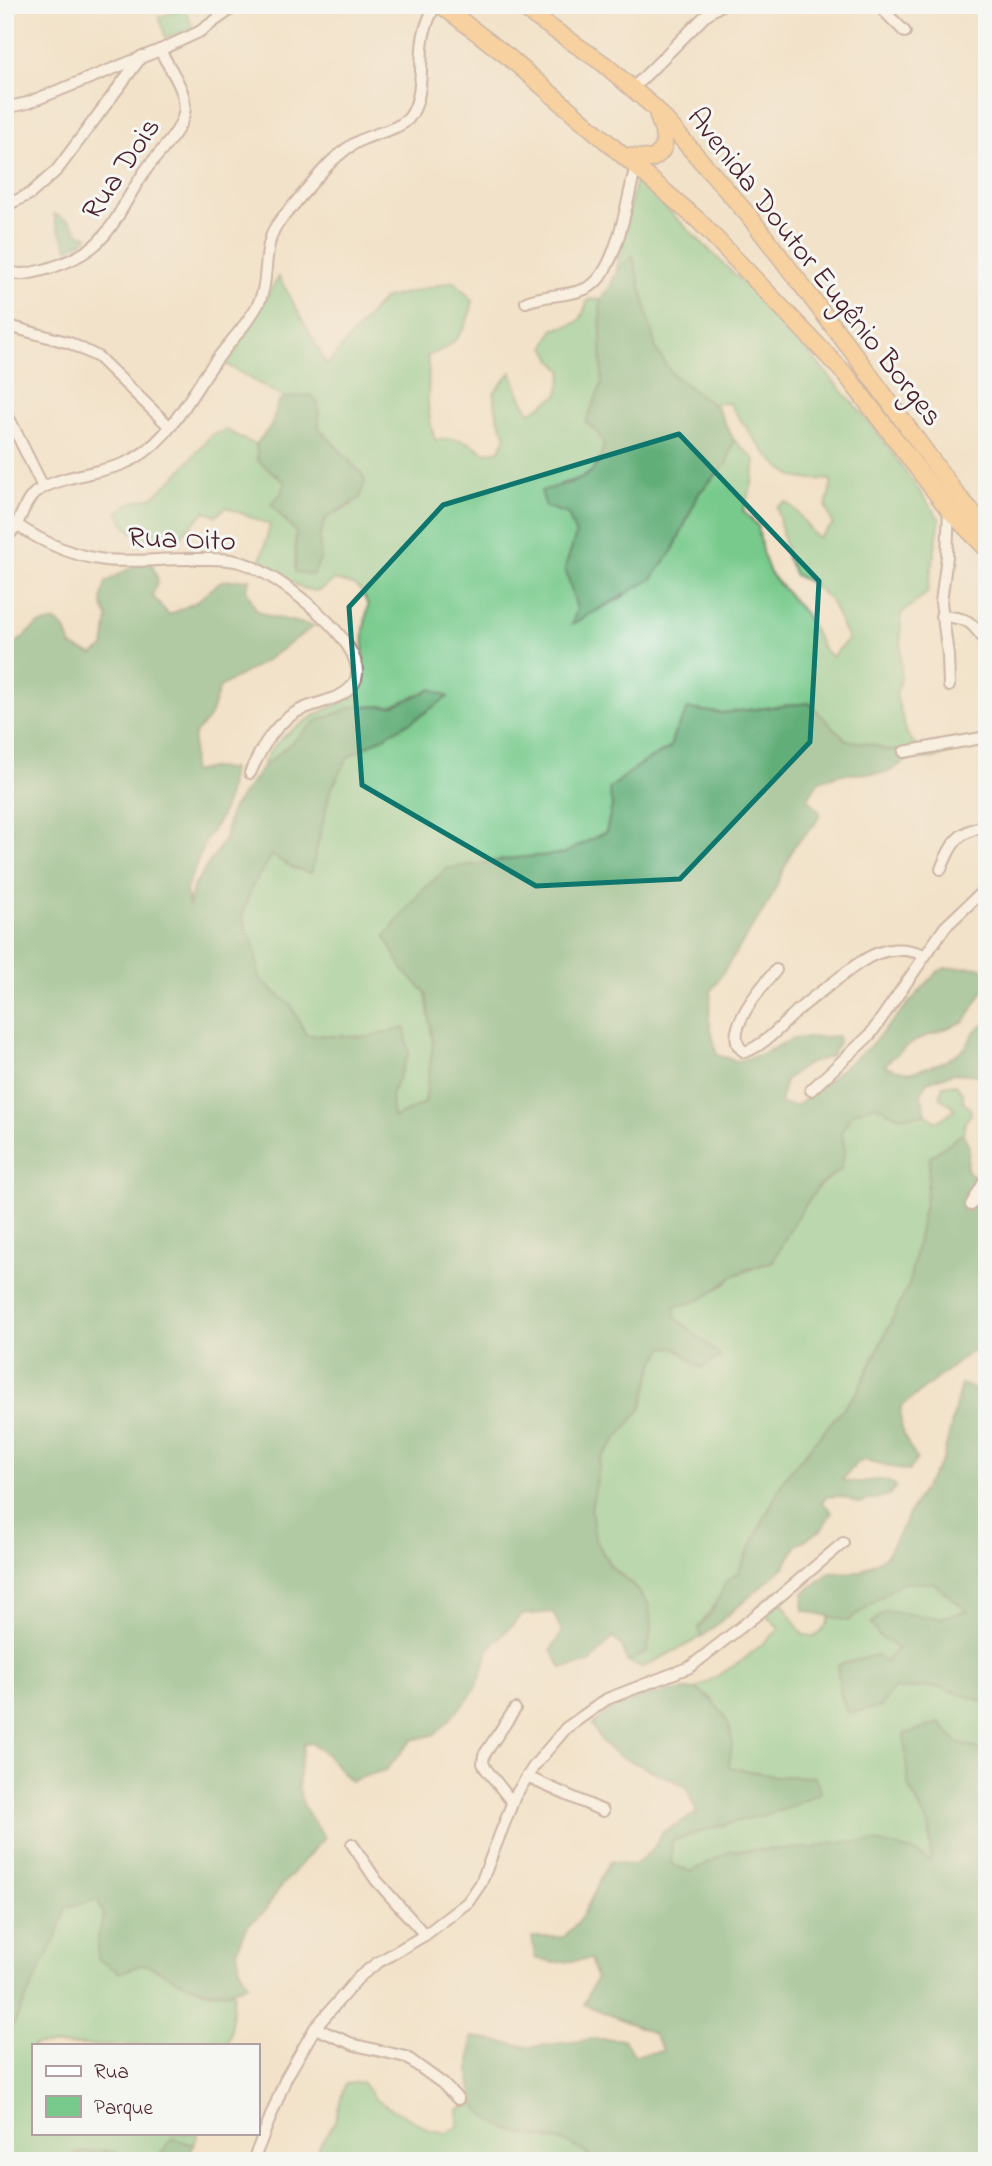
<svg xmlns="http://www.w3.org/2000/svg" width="992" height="2166" font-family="'Indie Flower',sans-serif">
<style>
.green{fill:#78ca8c;stroke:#61745c;stroke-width:2}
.forest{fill:#62ae78;stroke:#566652;stroke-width:2}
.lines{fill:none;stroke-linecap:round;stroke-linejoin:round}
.minor-casing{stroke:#9e807a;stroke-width:14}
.highway-casing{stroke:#9e807a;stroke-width:19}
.minor{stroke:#fff;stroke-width:10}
.highway{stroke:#fcbd6f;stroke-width:16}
.marked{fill:none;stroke:#0f766e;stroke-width:5;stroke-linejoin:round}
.labels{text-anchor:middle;stroke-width:6;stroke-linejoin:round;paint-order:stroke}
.street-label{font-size:30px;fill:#4a1f2b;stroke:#f6f6f2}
</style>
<rect width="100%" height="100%" fill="#f6f6f2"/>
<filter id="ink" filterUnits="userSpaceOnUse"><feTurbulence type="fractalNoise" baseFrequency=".0143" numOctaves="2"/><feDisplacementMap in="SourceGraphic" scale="14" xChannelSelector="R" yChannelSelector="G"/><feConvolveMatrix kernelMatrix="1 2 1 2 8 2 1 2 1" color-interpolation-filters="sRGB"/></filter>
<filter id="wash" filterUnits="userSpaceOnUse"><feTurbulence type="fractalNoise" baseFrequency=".00686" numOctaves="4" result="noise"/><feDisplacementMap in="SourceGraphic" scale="28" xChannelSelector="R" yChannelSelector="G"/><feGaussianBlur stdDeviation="1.57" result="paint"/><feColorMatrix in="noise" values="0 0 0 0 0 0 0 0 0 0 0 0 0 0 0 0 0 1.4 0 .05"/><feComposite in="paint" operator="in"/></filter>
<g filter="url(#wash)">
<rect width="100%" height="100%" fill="#f2e2c9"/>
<g class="green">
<path d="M185 8 193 28 166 38 159 17Z"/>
<path d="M636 179 770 309 874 427 940 520 927 593 901 614V677L896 695 907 734 919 749 889 751 873 745 846 740 809 703 721 713 688 709 674 734 670 748 639 765 612 806 606 832 563 854 516 858 446 869 403 970 426 993 433 1044 425 1103 392 1118 391 1095 409 1053 368 1037 306 1035 291 1005 260 980 254 946 242 917 252 886 272 855 293 868 311 873 330 791 348 757 414 720 447 697 432 689 393 706 353 707 317 721 262 768C271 731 329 711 358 692L363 670 364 630 368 605 362 592 354 585 334 580C330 583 324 588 320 590 304 596 276 569 260 563L270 525 226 507 216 516 205 511 178 539C149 541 131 543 118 512L129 503 153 497 181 471 211 435 226 430C239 436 240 440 256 444L258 461 285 482 278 513 296 532 295 548 321 557 319 539 326 518 353 504 365 481 362 474 319 428 318 404 311 395 284 398 224 363 279 277 327 365 383 299 454 281 473 301C467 330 456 347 427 356 430 372 428 385 428 401 428 414 431 427 435 440 457 437 468 440 485 453L500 450 506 436 497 415 494 393 511 372C517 385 521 403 531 412L558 395 563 371 552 360 545 346 554 329C581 323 579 325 588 300L600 299 602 384 586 422 598 433 604 444C598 474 588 476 560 484L546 507 568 514 576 535 565 568 577 609 573 623 623 597 673 550 699 493 727 463 734 440 755 460 752 484 743 511 758 526 762 552 770 573 805 614 824 650 832 657 848 639 830 600 811 583 795 575 787 558 777 507 786 502C801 511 805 527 818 538L833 525 826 507 832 481C820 477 810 481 799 478 774 472 744 424 729 403L712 404 672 374 656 349 633 257 617 270 620 247Z"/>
<path d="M956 1084 963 1094V1102L970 1108 971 1114 965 1122 963 1133 930 1157 927 1192 909 1285 857 1392 785 1477 738 1573 698 1628 702 1637 643 1667 627 1662 648 1651 632 1584 611 1566 595 1539 591 1509 601 1458 641 1409 655 1361 664 1346 675 1348 701 1368 721 1357 674 1317 675 1305 725 1285 733 1276 773 1261 796 1218 819 1186 841 1169 845 1150 841 1132 853 1113 875 1105 900 1117 926 1114 936 1122 955 1110 952 1105 940 1098 943 1086Z"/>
<path d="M900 1583H933L969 1611 940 1618 885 1611 879 1636 898 1648 885 1662 881 1707 893 1689 940 1687 987 1703V1752L957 1742 908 1784 930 1828 931 1863 913 1851 833 1842 814 1848 731 1851 691 1872 671 1864 672 1841 718 1826 783 1810 815 1777 775 1776 728 1768 732 1739 712 1699 696 1689 743 1660 780 1629 758 1606 772 1595 782 1602 802 1634 814 1637 826 1626 830 1616 848 1620Z"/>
<path d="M98 1899 104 1916 98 1937 142 1965H148L207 1993 234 1992 230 2036 227 2045H33V2133H198L194 2145 172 2139 156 2160 137 2158 104 2150 74 2154 65 2161H14L5 2153V2042L58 1933 66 1907Z"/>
<path d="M362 2082 376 2100 430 2130 447 2133 458 2127V2109L475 2104C486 2116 499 2125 515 2131 545 2143 568 2134 595 2161H354L338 2154 330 2161H319L317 2150 335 2121 345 2084Z"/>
</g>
<g class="forest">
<path d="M54 214 70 221 80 234 88 236 82 242 68 249 56 224Z"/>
<path d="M633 256 656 349 672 374 717 408 734 440 727 463 699 493 673 550 652 579 572 624 577 609 565 568 576 535 568 514 546 507 541 491C574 480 597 483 604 444L598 433 586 422 602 384 600 299 610 287 617 270Z"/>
<path d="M311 395 318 404 319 428 362 474 365 481 360 498 326 518 319 539 321 557 313 575 295 572 296 532 271 504 281 494 285 482 258 461 256 444 271 426 278 403 284 398Z"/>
<path d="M139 563 152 564 158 580 152 596 169 615 196 602 221 581 250 579 246 589 256 610 269 616 314 626 264 662 220 687 209 718 194 735 192 772 210 768 232 769 227 800 220 818 207 838 186 890 189 906 193 887 225 839 230 812 262 768 317 721 353 707 393 706 432 689 448 697 414 720 348 757 330 791 311 873 293 868 272 855 252 886 242 917 254 946 260 980 291 1005 306 1035 368 1037 405 1028 409 1053 391 1095 393 1118 425 1103 433 1044 426 993 403 970 385 936 421 892 446 869 516 858 563 854 606 832 612 806 609 789 639 765 670 748 674 734 688 709 721 713 809 703 846 740 873 745 889 751 940 747 951 750 944 755 934 758 909 759 887 773 842 774 819 781 808 798 820 813 815 824 794 846 770 900 711 991 709 1020 717 1055 738 1061 762 1054 792 1039 838 1036 839 1042 831 1056 806 1065 785 1080 780 1104 796 1106 869 1047 937 972 945 968 980 967 987 973V984L965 1021C930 1036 913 1036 884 1066L909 1073 946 1061 966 1047 975 1031 987 1022V1071L978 1075 954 1073 927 1082 921 1093 926 1114 900 1117 875 1105 853 1113 841 1132 845 1150 841 1169 819 1186 796 1218 773 1261C761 1266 743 1269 732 1277 711 1293 703 1303 675 1306V1317L721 1356 701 1368 676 1348 664 1347 655 1361 641 1409 601 1458 591 1509 595 1539 610 1566 632 1584 649 1605 651 1627 648 1651 627 1662 622 1646 613 1637 590 1663 562 1668 551 1650 562 1632 553 1612 522 1615 488 1650 481 1677 469 1698 436 1734 412 1740 386 1770 350 1781 327 1755 312 1743 304 1744C294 1790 296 1800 325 1837L279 1889 263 1913 248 1925 237 1951 240 1970 248 1984C210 2003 183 1982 148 1965H141L120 1973 98 1959V1937L104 1916 98 1900 66 1907 58 1933 5 2042V653L37 625 56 621 65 629 71 646 93 655 104 647 108 617C100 604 101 596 106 582Z"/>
<path d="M963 1133 969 1147 967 1170 987 1187V1344L969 1353 901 1407C899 1430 905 1440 917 1459L908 1471 865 1460 857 1463 842 1480C860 1488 881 1472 896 1486L890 1495 859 1503 841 1496 826 1497 822 1502 832 1512 821 1530 797 1545 784 1567 702 1637 698 1628 711 1614 727 1580 738 1573 785 1477 858 1391 909 1285 927 1192 930 1157Z"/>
<path d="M961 1384 987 1393V1703L940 1687 893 1689 881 1707 847 1713 839 1689 838 1665 875 1655 885 1662 898 1649 879 1636 871 1624 885 1611 940 1618 968 1611 933 1583H900L848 1621 803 1610 804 1593 829 1573 859 1572 886 1556 918 1498 943 1459Z"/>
<path d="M696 1689C713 1700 730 1717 732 1739 733 1748 729 1759 729 1767L775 1776 815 1777 821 1793 783 1810 718 1826 672 1841 671 1864 691 1872 731 1851 814 1848 833 1842H876L913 1851 931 1862 930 1828 908 1784 904 1734 940 1723 957 1742 987 1752V2161H595C573 2139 548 2139 519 2133 506 2130 480 2116 475 2103 468 2085 470 2055 472 2037L530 2047 595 2039H623L635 2055 663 2051 653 2033 584 2004 596 1978 590 1959 553 1963 535 1958 532 1937H564L582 1917 610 1861 634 1865 654 1848 661 1833 697 1813 686 1786 617 1755 603 1743 592 1725C619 1697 659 1692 696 1689Z"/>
<path d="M172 2138 194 2145 187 2161H65C91 2141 126 2158 156 2160Z"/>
</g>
</g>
<g filter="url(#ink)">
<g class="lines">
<g class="minor-casing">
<g id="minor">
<path d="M878 5 905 32"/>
<path d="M633 88 707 14 721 5"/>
<path d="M5 108 27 103 160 50 199 32 237 5"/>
<path d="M5 206 30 194 57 170 142 56"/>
<path d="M5 271C21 277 31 273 47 269 112 249 111 221 145 171 157 154 179 135 184 114 189 93 169 68 160 50"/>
<path d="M526 302C545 294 566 297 585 289 617 277 627 198 636 166"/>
<path d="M5 325 70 343 98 357 169 426"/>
<path d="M5 410 43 487"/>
<path d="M949 510 947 556 941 602 948 655 949 686"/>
<path d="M17 525C44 543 73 556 105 560 135 563 166 558 196 559 211 559 229 558 243 563 275 573 368 641 356 679 348 702 311 701 293 714 272 727 260 751 250 773"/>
<path d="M5 538C23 525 21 499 42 488 64 476 99 473 123 464 167 447 188 398 214 363 228 344 244 328 256 308 271 284 261 251 276 226 281 218 290 210 296 202 316 179 333 154 361 140 375 133 398 130 409 118 425 97 419 64 423 40 424 28 430 16 435 5"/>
<path d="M941 616C969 618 971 621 987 643"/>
<path d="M904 752 987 737"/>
<path d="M941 869C951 844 958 830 987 826"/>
<path d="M776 970C763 985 718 1036 745 1052 765 1045 782 1025 797 1011 809 1000 822 991 835 981 865 958 886 940 924 955"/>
<path d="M811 1090 870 1035 945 927 987 887"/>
<path d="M971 1205 987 1177"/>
<path d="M527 1777 603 1811"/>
<path d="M512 1802 486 1769 483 1763 484 1755 515 1709"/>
<path d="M352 1844 376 1880 425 1935"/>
<path d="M315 2028 355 2045 406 2057 442 2083 458 2099"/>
<path d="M253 2161 286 2078 315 2028 359 1977 377 1963 425 1935 468 1902 481 1883 515 1796 534 1766 566 1728 607 1699 690 1667 773 1602 843 1543"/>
</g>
</g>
<g class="highway-casing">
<g id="highway">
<path d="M441 5 506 55 699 221 847 376 949 510 987 549"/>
<path d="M518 5 604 64 656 109 749 216 861 363 957 495 987 528"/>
<path d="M624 156 651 159C671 150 664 133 658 116"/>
</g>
</g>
<use href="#minor" class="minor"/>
<use href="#highway" class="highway"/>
</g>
</g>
<path d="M0 0H992V2166H0ZM679 434 819 581 810 742 680 879 536 886 362 785 349 607 443 505Z" fill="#f2e2c9" fill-opacity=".55" fill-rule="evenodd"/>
<path class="marked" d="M679 434 819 581 810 742 680 879 536 886 362 785 349 607 443 505Z"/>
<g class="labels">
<g class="street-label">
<text transform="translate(120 168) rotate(-56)" y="10">Rua Dois</text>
<text transform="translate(816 266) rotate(52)" y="10">Avenida Doutor Eugênio Borges</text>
<text transform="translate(182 538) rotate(2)" y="10">Rua Oito</text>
</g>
</g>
<rect width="992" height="2166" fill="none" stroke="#f6f6f2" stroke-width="28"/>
<rect x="32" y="2044" width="228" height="91" fill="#f6f6f2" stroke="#b1a0a2" stroke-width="2"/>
<rect x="46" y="2066" width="35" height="10" fill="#ffffff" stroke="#b1a0a2" stroke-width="2"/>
<text x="94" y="2078" font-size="21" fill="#4a1f2b">Rua</text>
<rect x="46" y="2096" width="35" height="21" fill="#78ca8c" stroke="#b1a0a2" stroke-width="2"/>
<text x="94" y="2114" font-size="21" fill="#4a1f2b">Parque</text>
</svg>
